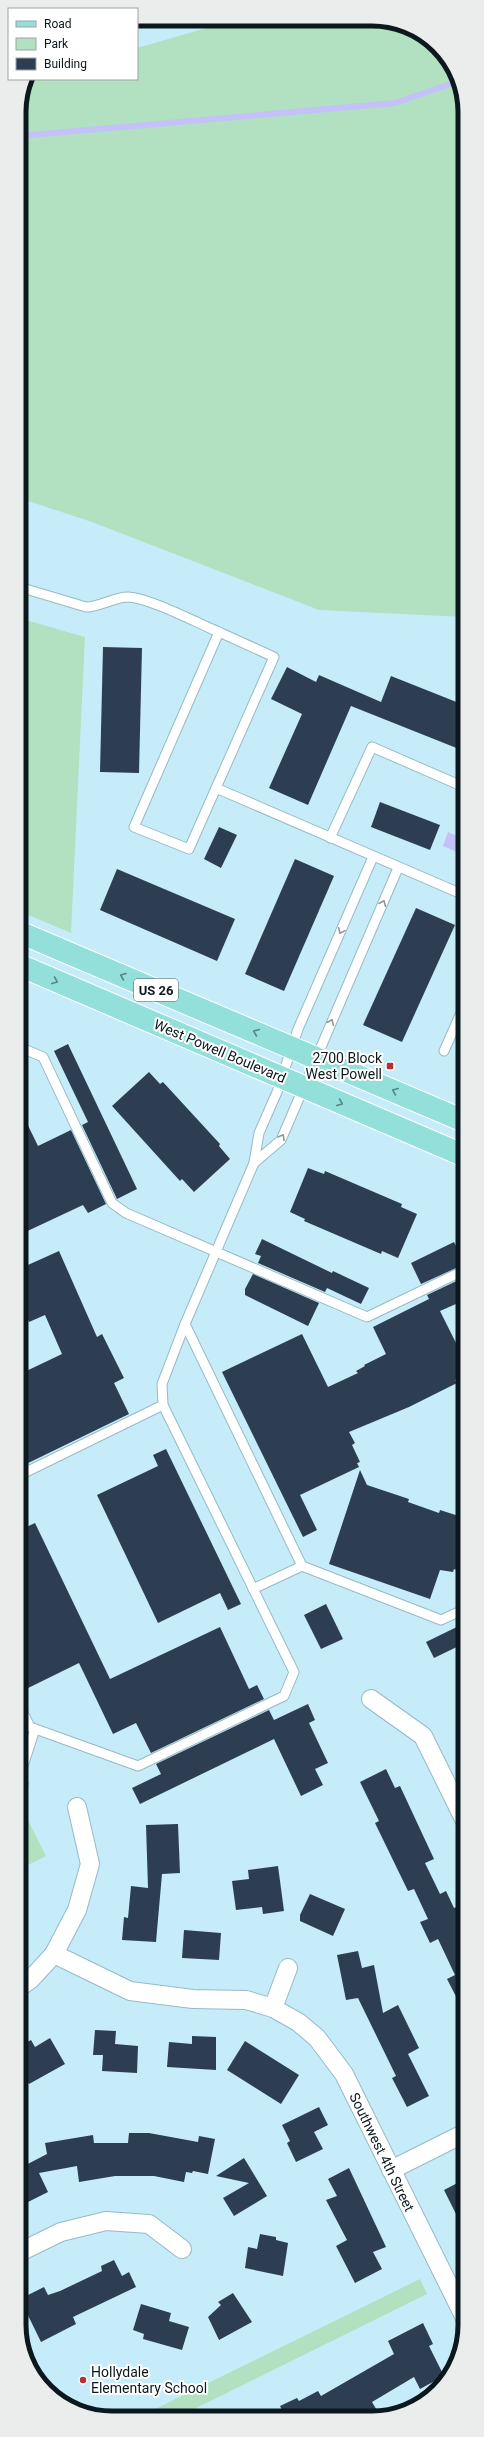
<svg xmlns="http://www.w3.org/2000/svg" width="484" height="2437" font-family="Roboto,sans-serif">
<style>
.green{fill:#b1e1c1}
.water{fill:#c4c1f9}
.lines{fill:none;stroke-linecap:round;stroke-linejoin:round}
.stream{stroke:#c4c1f9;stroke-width:6}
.building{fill:#2d3e53}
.service-casing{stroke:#96bac6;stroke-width:11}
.minor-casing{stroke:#96bac6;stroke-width:20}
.primary-casing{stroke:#fff;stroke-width:24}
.service{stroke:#fff;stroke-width:9}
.minor{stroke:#fff;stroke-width:18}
.primary{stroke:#93e0da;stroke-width:22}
.oneway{stroke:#919799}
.oneway2{stroke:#568685}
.poi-dot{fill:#bc2d2f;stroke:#fff;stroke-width:1.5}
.labels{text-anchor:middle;stroke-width:4;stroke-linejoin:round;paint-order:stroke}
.shield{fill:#fff;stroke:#545d61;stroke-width:1}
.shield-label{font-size:13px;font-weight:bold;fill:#0b181d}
.street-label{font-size:14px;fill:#0b181d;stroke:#fff}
.poi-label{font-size:14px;fill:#0b181d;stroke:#fff;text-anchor:end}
.rim{fill:none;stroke:#0b181d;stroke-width:5}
</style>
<rect width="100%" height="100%" fill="#c7ecf9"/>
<g class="green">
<path d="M234 20 390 21 442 51 464 100V617L319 610 92 522 19 498V107L26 79H137V48Z"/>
<path d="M19 618 85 637 71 933 19 911Z"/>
<path d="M20 1779 30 1783 21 1806 46 1856 20 1869Z"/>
<path d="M420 2279 427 2294 180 2416H146L145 2414Z"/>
</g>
<path class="water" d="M448 832 464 839V855L443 846Z"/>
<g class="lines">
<path class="stream" d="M19 136 395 103 456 82"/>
</g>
<g class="building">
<path d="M103 647 142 648 139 773 100 772Z"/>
<path d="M287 667 316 682 319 675 381 702 391 676 464 705V751L351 706 308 805 269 788 302 714 271 699Z"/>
<path d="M380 802 440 825 430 850 371 827Z"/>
<path d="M219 827 237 835 221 868 204 859Z"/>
<path d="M295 859 334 876 284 991 245 974Z"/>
<path d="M117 869 235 919 217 961 100 910Z"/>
<path d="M416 908 455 925 402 1042 363 1025Z"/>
<path d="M68 1044 137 1189 117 1199 82 1125 88 1122 54 1051Z"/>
<path d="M149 1072 160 1084 163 1082 220 1144 219 1146 230 1159 194 1192 182 1179 180 1181 112 1106Z"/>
<path d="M19 1107 38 1146 71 1130 106 1204 88 1213 83 1205 19 1235Z"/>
<path d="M308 1168 324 1174 325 1171 402 1204 401 1207 417 1214 398 1258 382 1251 381 1254 304 1221 305 1219 290 1212Z"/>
<path d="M262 1239 332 1273 333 1271 369 1288 361 1304 327 1288 325 1292 258 1263 261 1256 255 1254Z"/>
<path d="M454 1242 465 1264 421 1284 411 1263Z"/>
<path d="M59 1251 97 1337 102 1334 124 1378 114 1383 129 1414 20 1467V1374L62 1354 45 1315 29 1322 20 1301 19 1269Z"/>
<path d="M253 1274 319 1303 308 1326 245 1295V1289Z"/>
<path d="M465 1277V1300L440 1311 465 1361V1376L455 1380 457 1383 409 1407 349 1432 355 1443 352 1445 360 1462 357 1463 359 1467 300 1495 317 1530 303 1537 222 1372 302 1334 328 1387 358 1373 356 1371 365 1366 364 1365 386 1354 373 1327 429 1299 427 1295Z"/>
<path d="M166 1449 241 1604 228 1610 220 1593 158 1623 97 1495 158 1466 153 1455Z"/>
<path d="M360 1470 367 1485 409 1499 408 1502 439 1513 440 1510 465 1518V1573L454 1569 453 1572 440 1570 430 1599 329 1564Z"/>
<path d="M35 1523 110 1679 220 1627 249 1689 257 1685 264 1699 151 1753 136 1723 113 1734 79 1663 20 1692V1530Z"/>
<path d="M326 1604 343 1639 321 1649 304 1615Z"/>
<path d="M465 1623V1643L434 1658 426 1642Z"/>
<path d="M308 1704 315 1720 309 1723 328 1763 315 1769 323 1785 301 1796 274 1739 140 1804 132 1788 161 1774 156 1764 269 1710 274 1720Z"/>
<path d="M386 1769 395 1788 400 1786 434 1859 425 1863 440 1894 446 1891 454 1908 459 1906 465 1918V2014L447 1979 455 1975 438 1939 430 1943 420 1922 428 1919 414 1889 408 1891 375 1823 379 1821 360 1782Z"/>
<path d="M178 1824 180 1873 162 1874 156 1942 122 1940 124 1917 128 1918 131 1886 148 1888 146 1825Z"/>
<path d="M278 1866 284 1911 263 1914 262 1907 236 1910 232 1881 249 1879 248 1870Z"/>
<path d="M310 1894 345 1909 333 1936 300 1921V1915Z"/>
<path d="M184 1930 221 1933 219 1960 182 1958Z"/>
<path d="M358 1951 362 1968 374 1965 383 2013 398 2005 419 2048 408 2054 429 2096 407 2107 392 2078 396 2076 358 1998 346 2000 337 1955Z"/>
<path d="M95 2030 116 2031 115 2044 138 2046 137 2073 102 2071 103 2055H93Z"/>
<path d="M192 2036 216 2037V2070L167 2067 169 2042 192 2044Z"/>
<path d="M50 2038 65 2064 29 2084 20 2068V2046L31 2040 35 2047Z"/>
<path d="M245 2041 299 2075 281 2104 227 2070Z"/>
<path d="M319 2107 328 2125 314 2132 323 2149 296 2162 287 2143 290 2141 282 2125Z"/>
<path d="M129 2133H149L198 2142 199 2136 215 2139 208 2174 193 2171 192 2173 186 2172 184 2182 154 2176H115L79 2182 77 2166 39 2173 48 2192 28 2202 20 2184V2168L47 2154 45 2143 93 2135 94 2143H128Z"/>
<path d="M244 2158 267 2196 234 2216 223 2198 249 2183 216 2176Z"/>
<path d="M349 2168 386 2247 373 2252 382 2269 355 2283 336 2246 347 2240 326 2200 337 2196 328 2179Z"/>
<path d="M465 2179V2232L444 2190Z"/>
<path d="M260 2234 276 2237V2240L288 2243 283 2276 245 2268 248 2247 257 2249Z"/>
<path d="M114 2260 122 2276 129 2272 136 2287 73 2317 76 2324 41 2342 20 2299 44 2287 48 2295 60 2291 102 2271 101 2266Z"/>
<path d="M233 2293 252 2322 219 2340 208 2317 221 2305 218 2302Z"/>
<path d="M141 2304 171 2313 169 2321 189 2327 182 2350 143 2339 144 2334 133 2330Z"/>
<path d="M423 2323 433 2344 429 2346 444 2376 420 2389 414 2377 372 2402 381 2417H268L282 2410 280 2406 297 2398 299 2401 318 2391 321 2396 394 2354 388 2341Z"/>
</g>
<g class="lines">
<g class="service-casing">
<g id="service">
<path d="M19 587 86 607C100 607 114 597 128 597 150 598 197 623 219 632"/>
<path d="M219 632 274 657 189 849 134 827Z"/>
<path d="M216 788 464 895"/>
<path d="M330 838 372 747 464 787"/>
<path d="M19 1047 43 1057 112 1203 126 1213 367 1317 465 1270"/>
<path d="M444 1051 464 1006"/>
<path d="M254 1163 281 1140 398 868"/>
<path d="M185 1324 302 1566 441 1620 465 1609"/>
<path d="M20 1475 163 1405 162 1384 185 1324 254 1163 259 1133 277 1092 298 1029 373 857"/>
<path d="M253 1589 302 1566"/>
<path d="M20 1706 30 1727 138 1766 284 1696 294 1672 163 1405"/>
<path d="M20 1775 35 1729"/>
</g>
</g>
<g class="minor-casing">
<g id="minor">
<path d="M371 1699 423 1736 465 1821"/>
<path d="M54 1954 130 1991 193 1999 246 2000 273 2008 298 2022 317 2038 344 2074 465 2318"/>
<path d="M20 1987 31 1979 54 1954 77 1910 90 1864 77 1807"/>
<path d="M273 2008 288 1968"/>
<path d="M391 2170 465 2133"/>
<path d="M20 2252 61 2232 106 2221 149 2224 182 2249"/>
</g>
</g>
<g class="primary-casing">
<g id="primary">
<path d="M19 932 464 1121"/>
<path d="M19 965 465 1156"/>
</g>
</g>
<use href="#service" class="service"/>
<use href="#minor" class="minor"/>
<use href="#primary" class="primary"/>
</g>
<defs><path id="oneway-chevron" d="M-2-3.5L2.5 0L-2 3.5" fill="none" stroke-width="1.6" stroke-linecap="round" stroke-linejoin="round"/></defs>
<g class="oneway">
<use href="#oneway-chevron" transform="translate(383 903) rotate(-67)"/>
<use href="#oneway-chevron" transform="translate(341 931) rotate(114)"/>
<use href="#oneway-chevron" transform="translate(331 1022) rotate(-67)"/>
<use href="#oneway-chevron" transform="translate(282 1137) rotate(-60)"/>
</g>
<g class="oneway2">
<use href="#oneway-chevron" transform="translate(123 976) rotate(-157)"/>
<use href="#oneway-chevron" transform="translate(55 981) rotate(23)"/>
<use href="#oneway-chevron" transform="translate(256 1032) rotate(-157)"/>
<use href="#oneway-chevron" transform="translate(395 1091) rotate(-157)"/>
<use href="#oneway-chevron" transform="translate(340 1103) rotate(23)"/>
</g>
<g class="poi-dot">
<rect x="386" y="1062" width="8" height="8" rx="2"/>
<circle cx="83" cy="2380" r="4"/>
</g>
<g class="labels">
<rect class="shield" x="134" y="979" width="44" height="22" rx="3"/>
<g class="shield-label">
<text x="156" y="995">US 26</text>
</g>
<g class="street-label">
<text transform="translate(220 1051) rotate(23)" y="5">West Powell Boulevard</text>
<text transform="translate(382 2152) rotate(64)" y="5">Southwest 4th Street</text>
</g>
<g class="poi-label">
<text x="382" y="1063">2700 Block<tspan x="382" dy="16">West Powell</tspan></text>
<text x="91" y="2377" text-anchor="start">Hollydale<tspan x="91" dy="16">Elementary School</tspan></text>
</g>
</g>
<path d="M0 0H484V2437H0ZM112 26H372A86 86 0 0 1 458 112V2325A86 86 0 0 1 372 2411H112A86 86 0 0 1 26 2325V112A86 86 0 0 1 112 26Z" fill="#ebeded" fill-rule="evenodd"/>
<path class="rim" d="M112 26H372A86 86 0 0 1 458 112V2325A86 86 0 0 1 372 2411H112A86 86 0 0 1 26 2325V112A86 86 0 0 1 112 26Z"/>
<rect x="8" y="8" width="130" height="72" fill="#ffffff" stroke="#9da3a5"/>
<rect x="16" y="21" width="20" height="6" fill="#93e0da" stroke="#9da3a5"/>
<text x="44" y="28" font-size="12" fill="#0b181d">Road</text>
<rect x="16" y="38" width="20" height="12" fill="#b1e1c1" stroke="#9da3a5"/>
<text x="44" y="48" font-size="12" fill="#0b181d">Park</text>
<rect x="16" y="58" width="20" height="12" fill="#2d3e53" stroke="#9da3a5"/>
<text x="44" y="68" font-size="12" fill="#0b181d">Building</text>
</svg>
